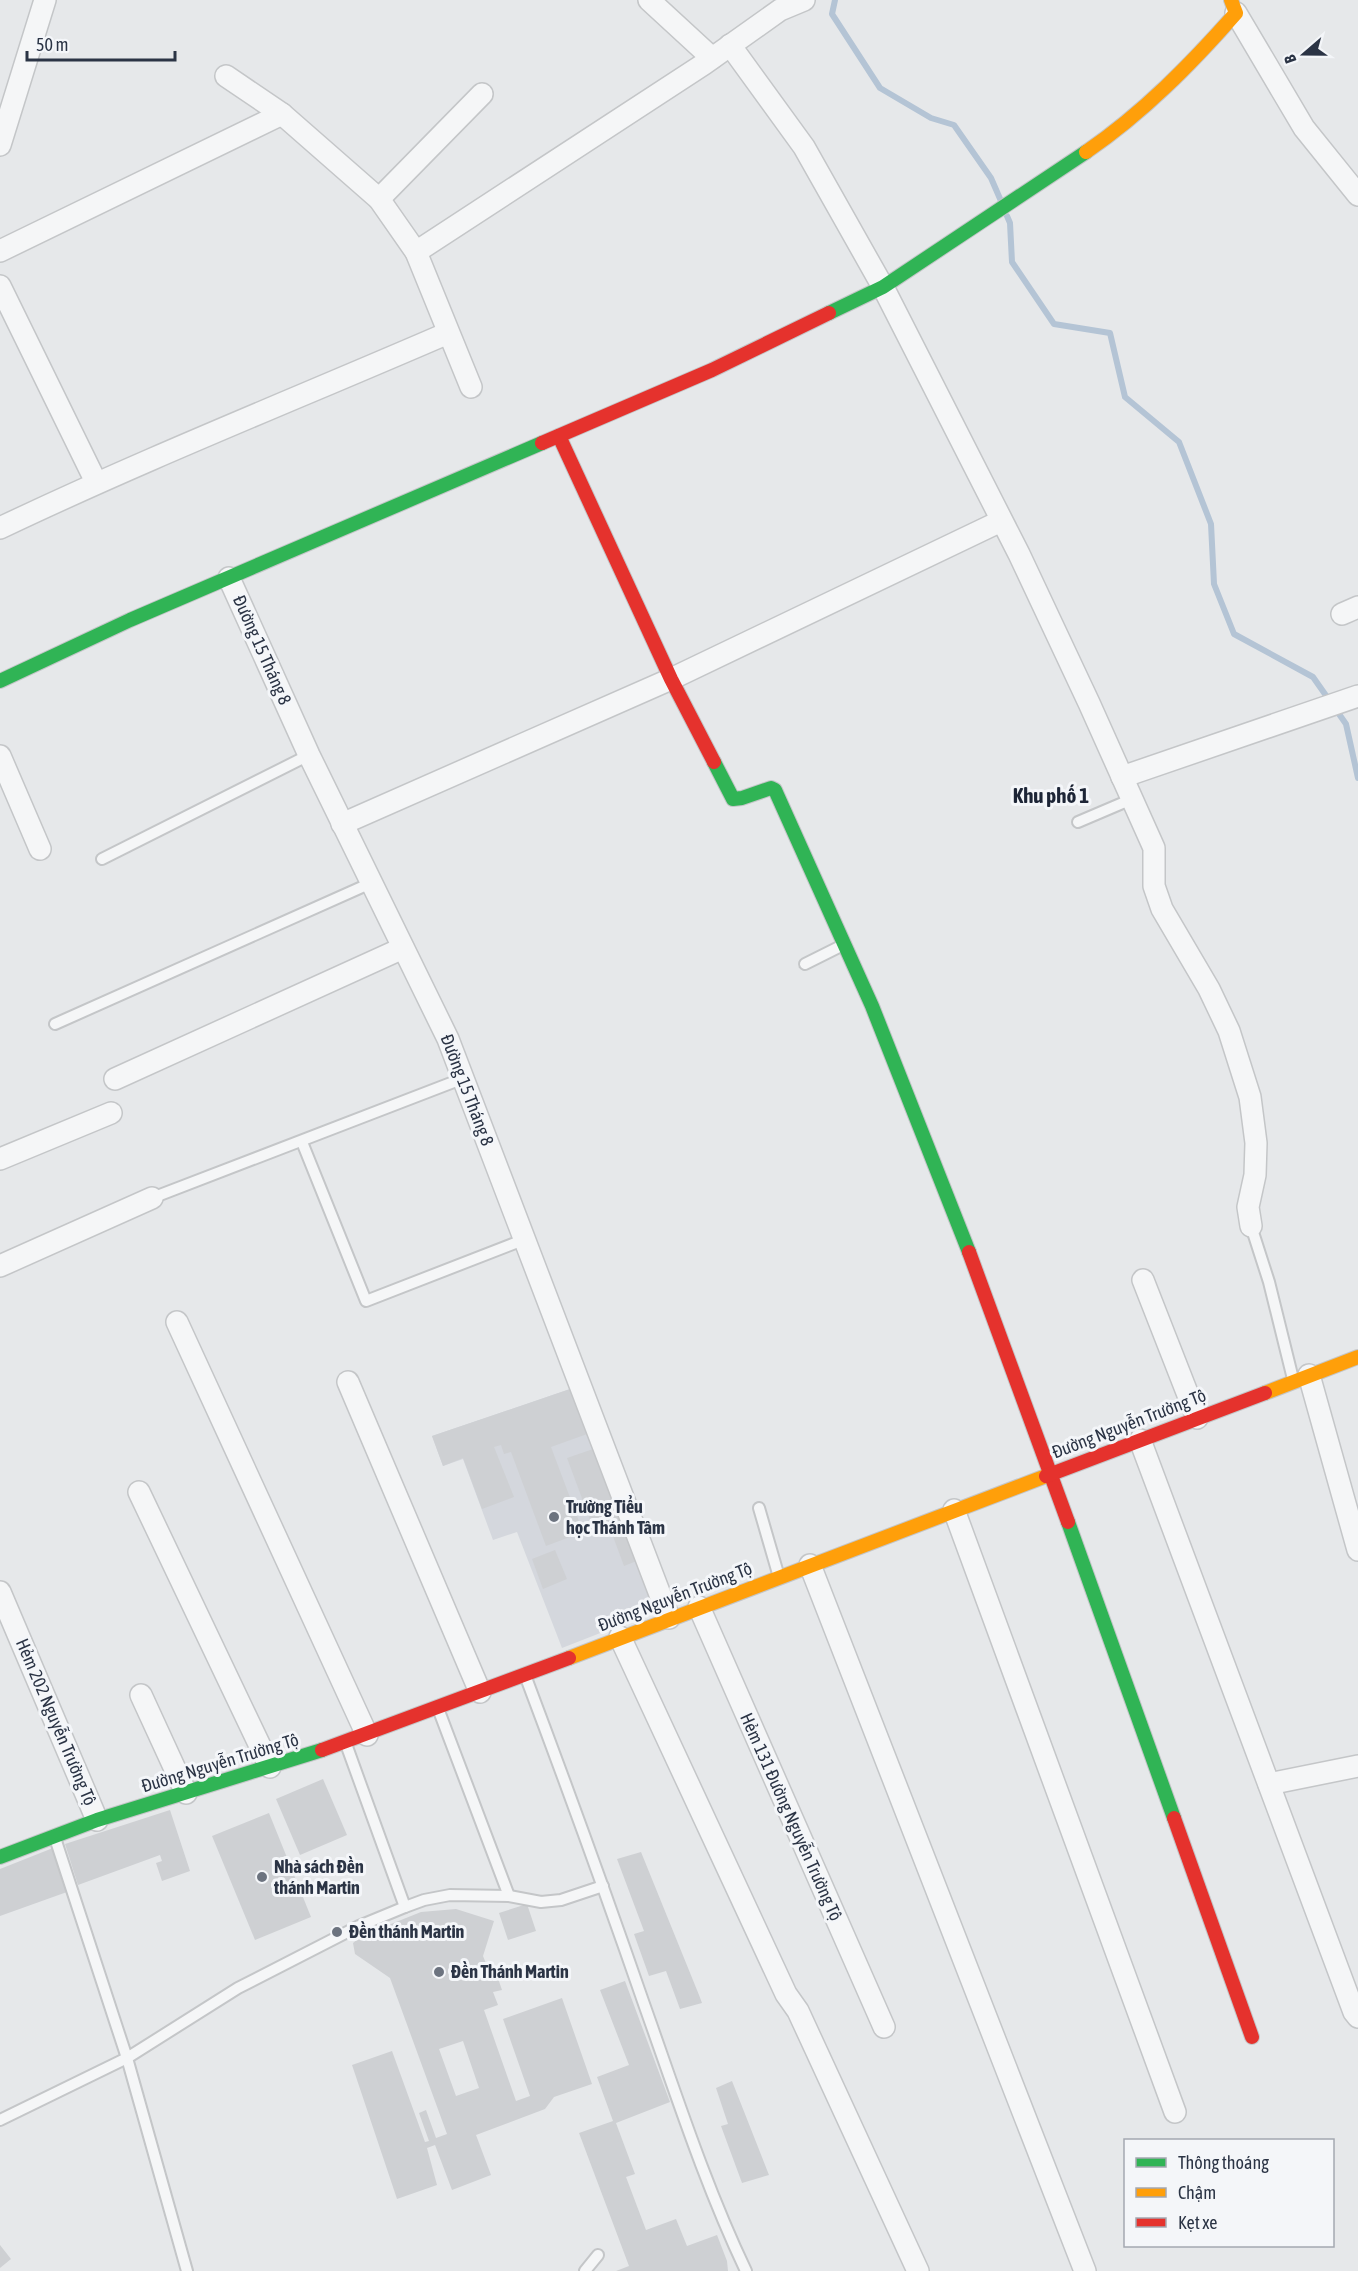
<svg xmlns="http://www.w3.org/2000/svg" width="1358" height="2271" font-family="'Asap Condensed',sans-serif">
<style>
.built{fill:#d4d7dd}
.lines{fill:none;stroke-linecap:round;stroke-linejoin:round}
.stream{stroke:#b4c4d5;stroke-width:6}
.building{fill:#ced0d3;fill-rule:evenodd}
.lane-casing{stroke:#c4c6c8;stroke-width:14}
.street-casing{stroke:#c4c6c8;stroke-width:24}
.fast-casing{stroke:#c4c6c8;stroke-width:16}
.slow-casing{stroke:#c4c6c8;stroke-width:16}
.jam-casing{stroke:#c4c6c8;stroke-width:16}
.lane{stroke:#f5f6f7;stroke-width:10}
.street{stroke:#f5f6f7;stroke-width:21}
.fast{stroke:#30b455;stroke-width:14}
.slow{stroke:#ff9f0a;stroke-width:14}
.jam{stroke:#e5322d;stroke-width:14}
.poi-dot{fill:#6c737f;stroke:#f4f6f9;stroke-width:2}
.labels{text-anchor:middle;stroke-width:6;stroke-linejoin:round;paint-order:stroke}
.street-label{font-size:18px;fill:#2b3445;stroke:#f4f6f9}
.poi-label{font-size:18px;font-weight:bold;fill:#2b3445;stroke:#f4f6f9;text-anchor:start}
.quarter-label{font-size:21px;font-weight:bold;fill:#1d2536;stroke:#f4f6f9}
</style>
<rect width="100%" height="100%" fill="#e6e8ea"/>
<path class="built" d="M573 1388 659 1610 562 1648 517 1532 493 1540 463 1459 443 1466 432 1436Z"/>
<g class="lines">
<g class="stream">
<path d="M835 0 832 14 880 88 931 118 954 125 991 178 1001 201"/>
<path d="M1007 216 1010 223 1012 262 1054 324 1110 333 1125 397 1179 442 1211 524 1214 584 1234 634 1313 677 1346 724 1358 778"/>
</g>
</g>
<g class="building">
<path d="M573 1388 590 1433 551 1447 583 1532 546 1546 511 1452 504 1454 501 1445 494 1447 514 1497 482 1509 463 1458 443 1466 432 1436Z"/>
<path d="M596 1448 639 1560 624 1566 611 1531 596 1536 567 1458Z"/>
<path d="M555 1550 567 1579 543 1589 532 1559Z"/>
<path d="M323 1779 347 1835 300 1855 276 1799Z"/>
<path d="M170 1810 190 1871 162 1881 156 1863 162 1861 160 1855 78 1885 65 1844Z"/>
<path d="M269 1813 311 1917 255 1940 212 1836Z"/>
<path d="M53 1848 67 1892 0 1916V1869Z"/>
<path d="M641 1852 699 1995 702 2003 680 2009 666 1971 649 1976 634 1934 644 1931 617 1859Z"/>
<path d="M527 1904 536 1931 508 1940 499 1913Z"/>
<path d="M456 1909 494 1921 483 1956 487 1966 493 1964 502 1990 493 1992 498 2005 484 2010 516 2101 530 2096 503 2019 562 1998 592 2084 554 2097 545 2109 476 2135 491 2175 452 2190 435 2145 427 2148 437 2185 397 2199 352 2065 392 2051 425 2142 429 2141 419 2113 426 2110 436 2138 447 2134 390 1978 355 1954 353 1943 359 1938 372 1940 391 1924 421 1912ZM463 2041 479 2088 456 2096 439 2049Z"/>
<path d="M625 1981 670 2102 616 2123 635 2174 626 2177 646 2230 676 2219 687 2246 717 2235 727 2261 728 2271H616L629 2266 579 2133 613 2121 597 2077 629 2065 600 1990Z"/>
<path d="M732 2081 769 2175 742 2183 721 2126 728 2124 716 2088Z"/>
<path d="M0 2245 11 2259 0 2268Z"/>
</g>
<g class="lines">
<g class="lane-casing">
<g id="lane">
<path d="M1078 822 1132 799"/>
<path d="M102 859 309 755"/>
<path d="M805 964 841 946"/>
<path d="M55 1024 371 883"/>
<path d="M302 1142 366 1301 523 1240"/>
<path d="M152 1198 464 1078"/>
<path d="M1251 1226 1269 1282 1293 1379"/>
<path d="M759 1508 779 1577"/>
<path d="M525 1675C566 1784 606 1894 644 2004 676 2094 705 2185 746 2271"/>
<path d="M439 1711 509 1896"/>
<path d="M346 1744 405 1907"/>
<path d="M55 1838 127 2058 187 2271"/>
<path d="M0 2120 127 2058 238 1988 359 1926 405 1907 424 1900 450 1895 509 1896 541 1902 561 1900 603 1886"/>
<path d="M585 2271 598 2255"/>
</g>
</g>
<g class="street-casing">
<g id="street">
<path d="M649 0 712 58"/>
<path d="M1236 13 1304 128 1358 195"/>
<path d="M730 45 804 147 883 287 1019 554 1089 703 1154 848V886L1162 909 1209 989 1229 1031 1250 1097 1256 1143 1255 1175 1248 1207 1251 1226"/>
<path d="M226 76 282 114 379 199 416 252 471 387"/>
<path d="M0 145 45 0"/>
<path d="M379 199 482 94"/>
<path d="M0 251 282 114"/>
<path d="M416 252 704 64 780 10 804 0"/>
<path d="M0 286 96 482"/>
<path d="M0 528C147 458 298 398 448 333"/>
<path d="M229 578 309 755 448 1039 669 1618"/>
<path d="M1342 614 1358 607"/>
<path d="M0 756 40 849"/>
<path d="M1122 777 1358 696"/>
<path d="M342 824 671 679 1001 521"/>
<path d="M115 1079 403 948"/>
<path d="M0 1159 111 1113"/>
<path d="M0 1266 152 1198"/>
<path d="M1143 1280 1197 1418"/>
<path d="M177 1322 367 1735"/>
<path d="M1309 1375 1358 1550"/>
<path d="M348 1382 480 1692"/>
<path d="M1140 1440 1354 2012 1358 2017"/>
<path d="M139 1492 270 1767"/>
<path d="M954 1510 1175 2112"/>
<path d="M810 1565 1085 2271"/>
<path d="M0 1592 97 1820"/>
<path d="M699 1607 884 2027"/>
<path d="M620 1637 786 1994 798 2011 918 2271"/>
<path d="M141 1695 186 1793"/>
<path d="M1269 1784 1358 1766"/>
</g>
</g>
<g class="fast-casing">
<g id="fast">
<path d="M829 313 883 287 1086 152"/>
<path d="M0 681 130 620 542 443"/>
<path d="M714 762 733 799 742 798 771 788 775 790 872 1006 969 1252"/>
<path d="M1068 1522 1174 1818"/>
<path d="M0 1857 97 1820 322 1750"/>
</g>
</g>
<g class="slow-casing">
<g id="slow">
<path d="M1086 152C1143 113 1191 64 1236 13L1231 0"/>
<path d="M1265 1393 1358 1357"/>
<path d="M569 1658 1046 1476"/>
</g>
</g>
<g class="jam-casing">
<g id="jam">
<path d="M559 436 671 679 714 762"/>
<path d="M542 443 712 370 829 313"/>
<path d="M969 1252 1068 1522"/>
<path d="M1046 1476 1265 1393"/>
<path d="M322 1750 569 1658"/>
<path d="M1174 1818 1252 2037"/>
</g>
</g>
<use href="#lane" class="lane"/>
<use href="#street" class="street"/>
<use href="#fast" class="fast"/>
<use href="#slow" class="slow"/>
<use href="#jam" class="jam"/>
</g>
<g class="poi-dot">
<circle cx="554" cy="1517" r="6"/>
<circle cx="262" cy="1877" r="6"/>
<circle cx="337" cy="1932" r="6"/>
<circle cx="439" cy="1972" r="6"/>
</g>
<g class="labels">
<g class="street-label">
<text transform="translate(262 650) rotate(66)" y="6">Đường 15 Tháng 8</text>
<text transform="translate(467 1090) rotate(69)" y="6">Đường 15 Tháng 8</text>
<text transform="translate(1129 1424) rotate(-21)" y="6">Đường Nguyễn Trường Tộ</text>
<text transform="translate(675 1597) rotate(-21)" y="6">Đường Nguyễn Trường Tộ</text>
<text transform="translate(56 1722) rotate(67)" y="6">Hẻm 202 Nguyễn Trường Tộ</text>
<text transform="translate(220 1763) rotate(-17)" y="6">Đường Nguyễn Trường Tộ</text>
<text transform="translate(791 1817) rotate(66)" y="6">Hẻm 131 Đường Nguyễn Trường Tộ</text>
</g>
<g class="poi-label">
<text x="566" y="1513">Trường Tiểu<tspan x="566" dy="21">học Thánh Tâm</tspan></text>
<text x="274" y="1873">Nhà sách Đền<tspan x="274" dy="21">thánh Martin</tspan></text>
<text x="349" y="1938">Đền thánh Martin</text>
<text x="451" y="1978">Đền Thánh Martin</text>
</g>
<g class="quarter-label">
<text x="1051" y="803">Khu phố 1</text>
</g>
</g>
<rect x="1124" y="2139" width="210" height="108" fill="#f4f6f9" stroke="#a4a8b1" stroke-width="1.5"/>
<rect x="1136" y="2158" width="30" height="9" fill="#30b455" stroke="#a4a8b1" stroke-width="1.5"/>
<text x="1178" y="2169" font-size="18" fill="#2b3445">Thông thoáng</text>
<rect x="1136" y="2188" width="30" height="9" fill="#ff9f0a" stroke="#a4a8b1" stroke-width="1.5"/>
<text x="1178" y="2199" font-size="18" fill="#2b3445">Chậm</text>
<rect x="1136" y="2218" width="30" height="9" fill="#e5322d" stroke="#a4a8b1" stroke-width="1.5"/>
<text x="1178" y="2229" font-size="18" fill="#2b3445">Kẹt xe</text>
<g transform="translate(1304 54) rotate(250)" stroke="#f4f6f9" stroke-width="4.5" paint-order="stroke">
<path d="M0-4.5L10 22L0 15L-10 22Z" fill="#2b3445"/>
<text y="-9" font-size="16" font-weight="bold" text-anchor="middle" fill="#2b3445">B</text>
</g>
<path d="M27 51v9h148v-9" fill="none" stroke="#2b3445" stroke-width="3"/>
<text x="36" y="51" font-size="18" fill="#2b3445" stroke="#f4f6f9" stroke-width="4.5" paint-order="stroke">50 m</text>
</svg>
